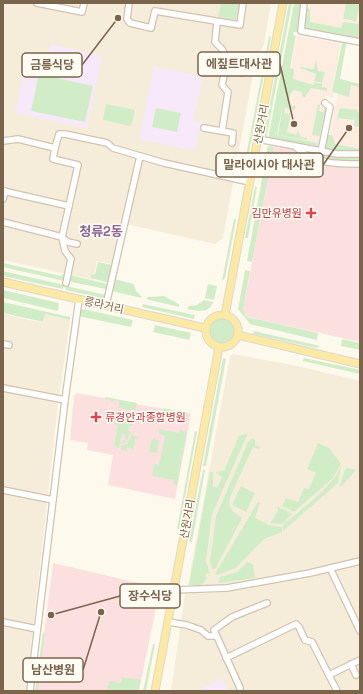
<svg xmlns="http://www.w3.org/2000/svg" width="363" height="694" font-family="'Space Grotesk','Noto Sans KR',sans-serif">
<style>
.residential{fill:#f5edda}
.commercial{fill:#fdede0}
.education{fill:#f7e8fa}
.medical{fill:#fbe0df}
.green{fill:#d1edc8}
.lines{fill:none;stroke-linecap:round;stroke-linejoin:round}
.minor-casing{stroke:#d1c3b0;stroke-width:8}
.major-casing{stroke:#ddd7d0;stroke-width:9}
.minor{stroke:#fff;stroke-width:5.5}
.major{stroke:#fceaa4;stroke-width:7}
.health-dot{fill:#e0444e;stroke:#fffcf3;stroke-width:1.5}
.labels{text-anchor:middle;stroke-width:3;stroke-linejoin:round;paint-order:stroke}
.street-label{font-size:11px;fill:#7b644c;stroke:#fffcf3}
.health-label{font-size:11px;fill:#be3a42;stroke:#fffcf3;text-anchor:end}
.quarter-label{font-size:13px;font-weight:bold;fill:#8d6596;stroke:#fffcf3}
.leader{fill:none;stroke:#7b644c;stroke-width:1.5}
.callout-dot{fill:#7b644c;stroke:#fffcf3;stroke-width:1.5}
.callout{fill:#fffcf3;stroke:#7b644c;stroke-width:1.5}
.callout-label{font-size:12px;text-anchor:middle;font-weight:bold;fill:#7b644c}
</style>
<rect width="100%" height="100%" fill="#fdf9ec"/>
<g class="residential">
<path d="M3 3H271L264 44 255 63 223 238 215 244 122 223 112 264 97 261 93 280 3 260Z"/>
<path d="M3 314 43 323 45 314 70 320 58 405 26 691H3Z"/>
<path d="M233 354 297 366 360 381V559L302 573 214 587 188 585 230 356Z"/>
<path d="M360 563V690L228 691 221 679 198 691H171L185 594 225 592 328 572Z"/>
</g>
<g class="commercial">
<path d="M310 3H360V36L306 26Z"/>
<path d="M297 36 341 43 332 92 334 93 333 98 326 96 318 143 278 135Z"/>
<path d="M340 79 360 84V151L328 144Z"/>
</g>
<g class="education">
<path d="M50 44 102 56 87 128 15 113 26 64 45 68Z"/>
<path d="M154 66 203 77 193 120 201 122 195 151 139 139Z"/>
<path d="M222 678 228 691H198Z"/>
</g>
<g class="medical">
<path d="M274 147 294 149 314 161 360 165V342L248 317 243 310Z"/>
<path d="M77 393 191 414 175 499 108 485 113 455 87 450 88 443 70 440 74 396Z"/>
<path d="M53 563 160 588 139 691H37Z"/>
</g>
<g class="green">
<path d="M221 3H239L236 20 218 17Z"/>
<path d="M289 3H292L266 139 264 135Z"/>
<path d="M294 3H302L297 32H294L293 35 296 36 290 68 294 69 293 79 313 85 314 82 322 84V87L327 88V91L311 88 305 97 302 96V92L294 90 290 95 288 105 296 106 295 110 285 108 284 113 291 114 287 132 296 135 298 130 301 137 307 138V140L278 135 283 105 277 135 318 143 319 136 312 135 318 104 320 105 319 111 323 112 325 106 326 108 317 148 268 139Z"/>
<path d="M346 3H360L356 22 348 19H343Z"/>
<path d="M307 8 310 9V22L341 28 343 22 360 24V39L305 30 303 26Z"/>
<path d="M269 36 271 37 244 178 242 177Z"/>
<path d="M329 38 347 40 340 79 360 84V91L359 87 351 85 349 97 332 92 342 43 328 40Z"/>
<path d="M316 59 318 71 325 72 322 83 314 81 316 74 300 68V67L314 69Z"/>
<path d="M39 74 93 86 85 122 31 111Z"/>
<path d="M106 104 135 110 131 126 103 120Z"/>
<path d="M156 108 181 113 177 132 152 127Z"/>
<path d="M340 108 358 110 357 112H360V127L354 126 355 120 337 118Z"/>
<path d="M328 135H332L335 144 360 149V152H342L327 150 325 147Z"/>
<path d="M268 146 274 147 252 262 247 261Z"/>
<path d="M311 153 340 158H360V162C345 162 322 165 311 153Z"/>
<path d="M255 186 257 187 248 238H245Z"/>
<path d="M234 218 236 220 225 278 222 281Z"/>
<path d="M98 262 112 265 109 283 91 278V275L95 274Z"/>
<path d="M3 263 61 276 62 274 65 275 64 281 3 267Z"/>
<path d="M245 270 250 271 243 310 247 317 318 333 317 340 250 324 238 309Z"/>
<path d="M3 271 64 285 63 289 3 276Z"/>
<path d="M69 275 107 284 106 289 67 281Z"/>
<path d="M114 279 134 284 136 291 141 296 142 298 111 291Z"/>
<path d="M208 284 217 286 214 300 205 298Z"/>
<path d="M66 286 106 295 105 297 102 298 65 290Z"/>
<path d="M3 290 59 303 58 311 3 298Z"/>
<path d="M148 297 164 296 179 304V307L146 299Z"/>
<path d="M204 300 213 302C209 314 198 311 187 309L189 306 197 305Z"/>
<path d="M3 302 70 317V320L45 314 43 322 3 313Z"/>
<path d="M143 304 195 315 194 319 142 307Z"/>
<path d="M83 309 133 320 131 327 78 316 79 312Z"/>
<circle cx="222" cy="331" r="13"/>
<path d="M155 325 191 333 189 340 153 332Z"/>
<path d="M254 331 320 346 316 348 253 334Z"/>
<path d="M342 339 360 343V350L341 346Z"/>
<path d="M223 358 226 359 206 466H203Z"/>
<path d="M304 358 360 370V374L303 361Z"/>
<path d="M105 397 137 403 135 411 119 408V401L114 400 113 402H111V400L105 399Z"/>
<path d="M163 408 188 413 186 420 161 416Z"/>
<path d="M117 421 133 424 132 426H129L128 431 132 432 131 434H129L128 440 125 439V434H122L120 442 122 443 123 440 128 441 120 444 119 448 114 447 118 425H116Z"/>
<path d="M159 429 179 433 180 430 187 431 177 486 176 484 173 485 174 480 152 476 154 464 159 465 165 436 159 434Z"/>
<path d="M195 431 197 432 179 529H177Z"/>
<path d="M248 433 212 514 206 561 210 574 207 573 205 576 207 578 201 585H189L210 472H213V486L217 488 222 477 215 472 224 471 239 436Z"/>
<path d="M132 434 139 439H135L134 449 127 447V451L121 450V445L127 444Z"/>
<path d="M154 438 159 441 157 453 149 452 151 441Z"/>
<path d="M252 438 255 440V445L260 447 259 449 253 447 230 497C228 508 233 512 242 518L241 520 215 569H212L210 561 216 516 248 442Z"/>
<path d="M318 443 329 448 341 464 333 478 294 512 282 506 286 498 298 502 304 488 309 489 316 473 307 469Z"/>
<path d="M341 465 338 483 283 531V525L320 494 336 476Z"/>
<path d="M348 468 356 470 341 487 340 485 345 469Z"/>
<path d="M203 469 205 470 192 542H189Z"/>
<path d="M241 486 255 493 246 512 232 505Z"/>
<path d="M258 502 260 503 255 518 271 526 282 527V532L264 539 236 568 217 575 215 574Z"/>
<path d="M277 506 292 514 283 524 270 523 278 511Z"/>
<path d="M247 562 253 564 255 578 218 583 220 577 237 572Z"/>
<path d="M43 632 45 633 38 691H35Z"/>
<path d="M153 644H155L146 691H143Z"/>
<path d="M122 677 141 680 138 691H107L109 681 121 683Z"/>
</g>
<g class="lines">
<g class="minor-casing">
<g id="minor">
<path d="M37 3 82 12 84 3"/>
<path d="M129 3 127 19 130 23 151 28 155 11 240 25 243 3"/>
<path d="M304 3 301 31 360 42"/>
<path d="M217 22 215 42 222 49 227 60 253 63"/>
<path d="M242 73 244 62"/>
<path d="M204 128 233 133 232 143"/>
<path d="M222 131 228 92 222 85 227 60"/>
<path d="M258 139 337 154H360"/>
<path d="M3 141 18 139 55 148 53 159 78 165 62 237 65 251 71 259 66 283"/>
<path d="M296 147C312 164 338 164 360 164"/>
<path d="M55 148 59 134H65L107 143 113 148 140 156"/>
<path d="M321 152 330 107 325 103"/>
<path d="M3 191 69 206"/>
<path d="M3 199 5 191"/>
<path d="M3 222 62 237 68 242 77 244"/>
<path d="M106 305 140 156 164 163 250 182"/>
<path d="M3 344 9 345"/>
<path d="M3 388 65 400"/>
<path d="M3 490 53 500"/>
<path d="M330 568 360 631"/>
<path d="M174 590 227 588 310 573 360 561"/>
<path d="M3 622 37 629"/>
<path d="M168 622 187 625 201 630 208 636H216"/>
<path d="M226 658 296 624 299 627 305 640 312 642 337 691"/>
<path d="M351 664 356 675"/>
<path d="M329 675 360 660"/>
<path d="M240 688 214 630 232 617 267 603"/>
<path d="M30 691 65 400 79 299"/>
</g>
</g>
<g class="major-casing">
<g id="major">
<path d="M3 282 205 328"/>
<circle cx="222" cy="331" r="16"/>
<path d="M225 315 283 3"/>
<path d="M238 335 360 364"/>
<path d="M155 691 219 347"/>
</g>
</g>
<use href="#minor" class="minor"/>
<use href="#major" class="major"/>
</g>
<g class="health-dot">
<path d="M309 207h4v4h4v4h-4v4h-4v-4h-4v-4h4z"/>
<path d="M94 411h4v4h4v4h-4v4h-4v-4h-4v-4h4z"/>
</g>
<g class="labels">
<g class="street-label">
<text transform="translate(261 124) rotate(-79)" y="4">산원거리</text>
<text transform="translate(104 305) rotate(13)" y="4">릉라거리</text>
<text transform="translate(187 519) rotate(-80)" y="4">산원거리</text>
</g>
<g class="health-label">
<text x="302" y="217">김만유병원</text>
<text x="105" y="421" text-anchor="start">류경안과종합병원</text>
</g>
<g class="quarter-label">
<text x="101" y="236">청류2동</text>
</g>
</g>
<path class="leader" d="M294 124L280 64M118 18L82 65M349 128L323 165M51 615L120 596M101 612L83 670"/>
<g class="callout-dot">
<circle cx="294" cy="124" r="4"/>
<circle cx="118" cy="18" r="4"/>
<circle cx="349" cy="128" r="4"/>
<circle cx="51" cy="615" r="4"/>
<circle cx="101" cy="612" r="4"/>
</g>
<g class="callout">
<rect x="198" y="52" width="82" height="24" rx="4"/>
<rect x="22" y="53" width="60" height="24" rx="4"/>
<rect x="216" y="153" width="107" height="24" rx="4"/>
<rect x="120" y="584" width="60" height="24" rx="4"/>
<rect x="23" y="658" width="60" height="24" rx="4"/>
</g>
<g class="callout-label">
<text x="239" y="68">에짚트대사관</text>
<text x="52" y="69">금릉식당</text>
<text x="269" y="169">말라이시아 대사관</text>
<text x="150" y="600">장수식당</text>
<text x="53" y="674">남산병원</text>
</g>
<rect width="363" height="694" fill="none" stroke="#7b644c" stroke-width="8"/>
</svg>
